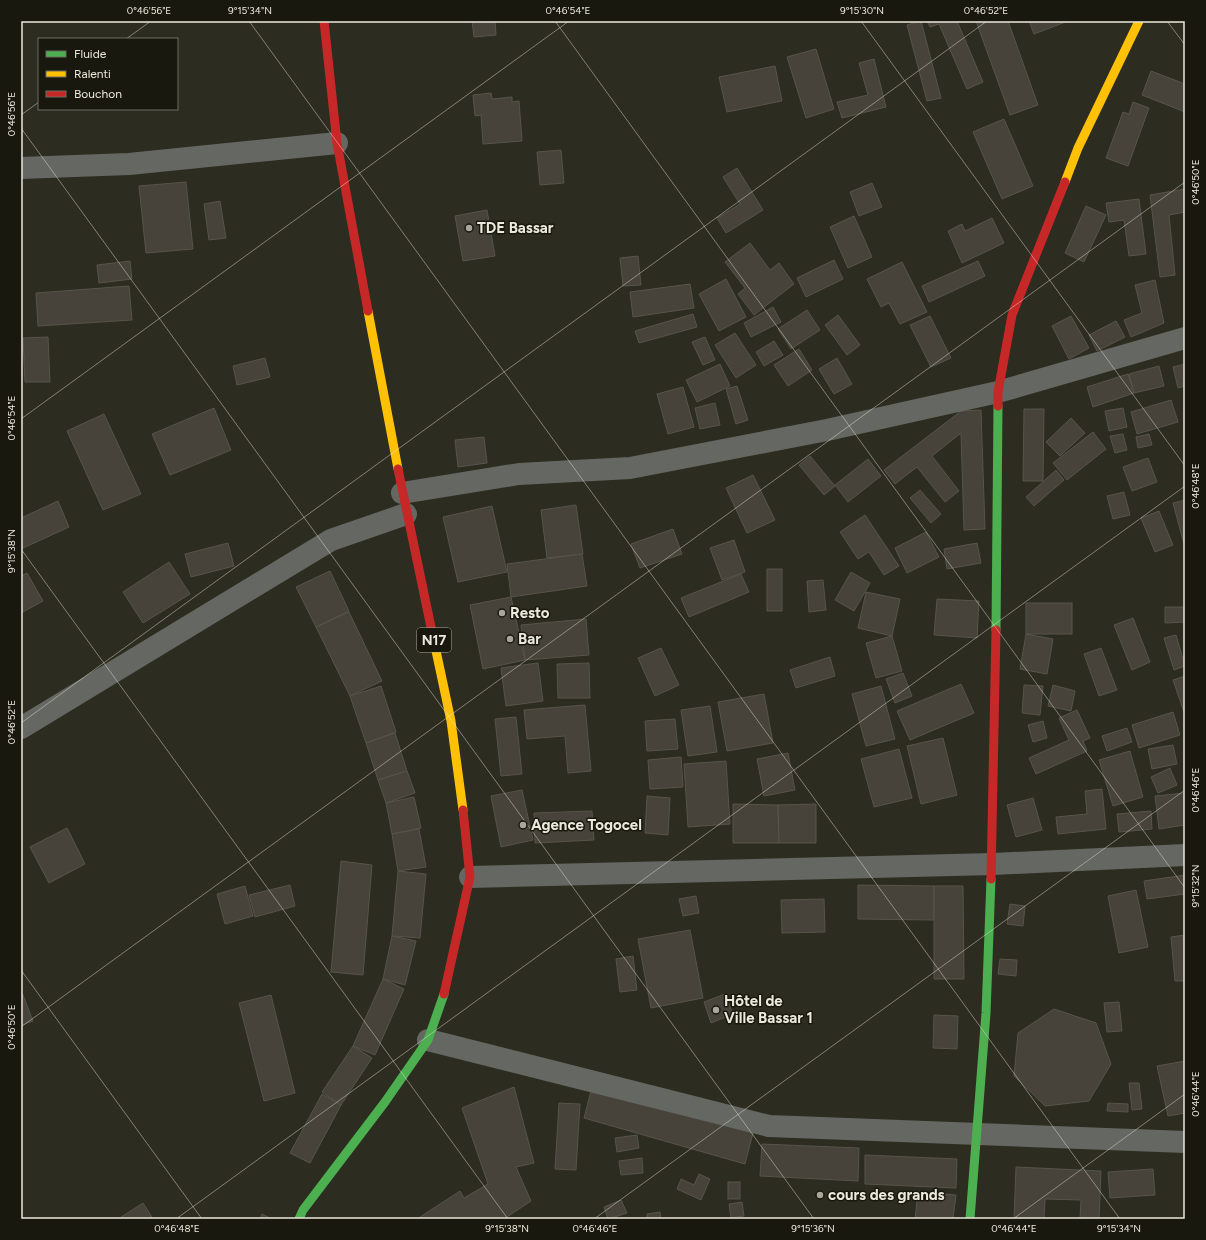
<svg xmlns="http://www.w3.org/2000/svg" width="1206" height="1240" font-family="Figtree,sans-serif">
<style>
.building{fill:#47433a;stroke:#57544a}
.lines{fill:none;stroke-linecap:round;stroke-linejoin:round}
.street{stroke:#656862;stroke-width:22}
.fast{stroke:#4caf50;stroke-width:9}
.slow{stroke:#ffc107;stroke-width:9}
.jam{stroke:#c62828;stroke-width:9}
.ticks{fill:none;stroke:#eae9db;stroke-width:1;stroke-opacity:0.45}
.poi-dot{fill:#a8a79a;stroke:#19180e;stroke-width:1.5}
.labels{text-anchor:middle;stroke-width:3;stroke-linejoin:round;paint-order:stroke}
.shield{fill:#19180e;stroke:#abaa9e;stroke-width:1}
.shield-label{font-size:14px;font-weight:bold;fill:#eae9db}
.poi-label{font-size:15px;font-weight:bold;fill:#eae9db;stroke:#19180e;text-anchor:start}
.neatline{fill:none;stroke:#eae9db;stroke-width:1.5}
.ticks-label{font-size:10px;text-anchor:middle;fill:#eae9db}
</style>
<rect width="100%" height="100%" fill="#2d2c20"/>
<g class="building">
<path d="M472 21H495L496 35 474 37Z"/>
<path d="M921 21 941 98 927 101 907 25Z"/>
<path d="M927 21H957L983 82 967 89 939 24 930 27Z"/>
<path d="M976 21H1008L1038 105 1010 115Z"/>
<path d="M1029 21H1068L1034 34Z"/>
<path d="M816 49 834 109 806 118 787 57Z"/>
<path d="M874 59 886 107 842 118 837 102 868 95 859 63Z"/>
<path d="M775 66 782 101 727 112 719 77Z"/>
<path d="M1151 71 1185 84V112L1142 95Z"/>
<path d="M491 93 492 99 512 97V102L519 101 522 141 483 144 481 115 475 116 473 95Z"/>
<path d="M1133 102 1149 108 1128 166 1106 158 1123 112 1129 114Z"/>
<path d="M1004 119 1033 186 1002 199 973 132Z"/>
<path d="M561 150 564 183 540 185 537 152Z"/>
<path d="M737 168 763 210 726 233 717 218 740 204 723 177Z"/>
<path d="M186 182 193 249 146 253 139 186Z"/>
<path d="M872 183 882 207 859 216 850 192Z"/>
<path d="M1185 189V212L1169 215 1175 275 1160 277 1150 195Z"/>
<path d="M1139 199 1146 254 1129 256 1124 220 1109 222 1106 203Z"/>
<path d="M220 201 226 238 209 240 204 204Z"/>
<path d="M1086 206 1106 215 1084 262 1065 253Z"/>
<path d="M487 210 495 256 463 261 455 216Z"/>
<path d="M854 216 872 257 848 268 830 227Z"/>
<path d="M992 218 1004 243 962 263 948 231 962 224 965 231Z"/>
<path d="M750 243 770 270 779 263 794 284 754 315 738 294 745 288 725 262Z"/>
<path d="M638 256 641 285 623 286 620 258Z"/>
<path d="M834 260 843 279 806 297 797 278Z"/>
<path d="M130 261 132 279 99 283 97 265Z"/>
<path d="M978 261 985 276 929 302 922 286Z"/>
<path d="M902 262 927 312 900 324 889 303 881 307 867 279Z"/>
<path d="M726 279 746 317 719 331 699 294Z"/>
<path d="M1155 280 1164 323 1131 337 1124 320 1142 313 1135 285Z"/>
<path d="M690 284 694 308 633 317 630 292Z"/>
<path d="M129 286 132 320 38 326 36 293Z"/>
<path d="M773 307 781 322 751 337 744 323Z"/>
<path d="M807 310 820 330 791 349 778 329Z"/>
<path d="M693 314 697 327 639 343 635 331Z"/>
<path d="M838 315 860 345 847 355 825 325Z"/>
<path d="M930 316 951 358 931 367 910 325Z"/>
<path d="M1071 316 1089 348 1069 359 1052 326Z"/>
<path d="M1116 321 1125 337 1097 351 1089 335Z"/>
<path d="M735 333 756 365 736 378 715 345Z"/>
<path d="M48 337 50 382H25L23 338Z"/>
<path d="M705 337 715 360 703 365 692 342Z"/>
<path d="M774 341 783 355 764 366 756 352Z"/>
<path d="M799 349 812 370 788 386 774 365Z"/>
<path d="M265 358 270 377 237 385 233 366Z"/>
<path d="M837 358 852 384 834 394 819 369Z"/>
<path d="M720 364 730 386 697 402 686 380Z"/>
<path d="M1185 364V386L1178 388 1173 367Z"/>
<path d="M1159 366 1164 386 1134 393 1129 374Z"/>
<path d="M1128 374 1134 393 1093 407 1087 387Z"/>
<path d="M737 386 748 420 736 424 726 389Z"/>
<path d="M683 387 694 427 668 434 657 394Z"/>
<path d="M1171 400 1178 422 1137 434 1131 412Z"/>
<path d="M715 403 720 425 700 429 695 408Z"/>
<path d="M214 408 231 450 170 475 152 434Z"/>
<path d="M1123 408 1127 427 1109 431 1105 411Z"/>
<path d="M1024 409H1044L1043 481H1023Z"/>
<path d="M981 410 985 529 964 530 961 433 932 456 959 491 945 502 917 467 895 484 884 470 961 411Z"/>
<path d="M104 414 141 494 103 510 67 431Z"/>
<path d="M1071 418 1085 433 1060 456 1046 442Z"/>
<path d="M1093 432 1106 449 1067 480 1053 463Z"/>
<path d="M1123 434 1127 450 1115 453 1110 436Z"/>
<path d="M1149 434 1152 445 1138 448 1136 437Z"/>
<path d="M484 437 487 463 458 467 455 440Z"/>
<path d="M810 456 835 486 824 495 799 465Z"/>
<path d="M1148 458 1157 482 1132 491 1123 467Z"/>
<path d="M868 459 881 476 848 502 835 485Z"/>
<path d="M1056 470 1064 480 1034 506 1026 497Z"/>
<path d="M753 475 775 520 747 533 726 488Z"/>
<path d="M920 490 941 514 931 523 910 498Z"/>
<path d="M1124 492 1130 515 1113 519 1107 496Z"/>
<path d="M1185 500V548L1173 503Z"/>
<path d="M58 501 69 527 21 549V518Z"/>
<path d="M576 505 583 554 547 558 541 510Z"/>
<path d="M492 506 507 572 458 582 443 517Z"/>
<path d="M1159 511 1173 545 1155 552 1141 518Z"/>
<path d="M865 515 899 566 884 575 869 552 858 559 840 532Z"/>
<path d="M673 529 682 554 640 568 631 544Z"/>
<path d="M926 532 939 557 907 573 895 548Z"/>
<path d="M734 540 745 572 722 580 710 548Z"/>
<path d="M228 543 234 566 191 577 185 554Z"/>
<path d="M977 543 981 563 947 569 944 549Z"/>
<path d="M582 554 587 586 511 597 507 564Z"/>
<path d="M169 562 190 594 143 623 123 592Z"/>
<rect x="767" y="569" width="15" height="42"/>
<path d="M330 571 349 611 316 627 296 587Z"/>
<path d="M851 572 870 583 854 611 835 600Z"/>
<path d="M27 573 43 601 21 613V576Z"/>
<path d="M741 574 749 592 689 617 681 598Z"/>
<path d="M823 580 826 610 809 612 807 581Z"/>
<path d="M866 592 900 599 892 636 858 628Z"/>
<path d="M511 597 525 660 483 669 470 605Z"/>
<path d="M937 599 979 601 977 638 934 635Z"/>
<rect x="1026" y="603" width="46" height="31"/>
<path d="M1165 607H1185V622L1165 623Z"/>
<path d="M349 612 382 681 350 696 316 627Z"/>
<path d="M1133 618 1150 662 1132 670 1114 625Z"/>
<path d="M586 619 589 655 525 660 521 625Z"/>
<path d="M1026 634 1053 639 1047 674 1020 669Z"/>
<path d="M1176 635 1185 666 1174 670 1164 638Z"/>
<path d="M892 636 902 671 876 678 866 643Z"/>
<path d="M661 648 679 685 655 696 638 658Z"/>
<path d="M1101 648 1117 690 1099 696 1084 654Z"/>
<path d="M830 657 835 676 796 688 790 670Z"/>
<path d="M538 663 543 701 506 706 501 668Z"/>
<path d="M589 663 590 698H558L557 664Z"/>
<path d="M903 673 912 696 895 703 886 679Z"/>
<path d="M1185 676V715L1173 680Z"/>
<path d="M961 684 974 713 910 740 897 711Z"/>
<path d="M1024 685 1043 686 1040 715 1022 713Z"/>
<path d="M1053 685 1075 691 1071 711 1048 706Z"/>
<path d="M381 686 396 732 366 743 350 696Z"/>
<path d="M881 686 895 739 866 746 852 694Z"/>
<path d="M764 694 773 743 727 751 718 702Z"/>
<path d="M585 705 591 771 568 773 565 736 527 739 524 710Z"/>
<path d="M710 706 717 752 688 756 681 710Z"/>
<path d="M1077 710 1090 738 1083 741 1087 751 1036 774 1029 758 1069 740 1059 718Z"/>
<path d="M1173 712 1180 735 1139 748 1132 725Z"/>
<path d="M516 717 522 774 501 776 495 719Z"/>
<path d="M675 719 678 749 647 751 645 721Z"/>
<path d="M1043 721 1047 738 1033 742 1028 725Z"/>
<path d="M1127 728 1132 742 1107 751 1102 736Z"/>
<path d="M395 733 407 771 378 780 366 743Z"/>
<path d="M943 738 957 795 921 804 907 746Z"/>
<path d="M1173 745 1177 764 1152 769 1148 749Z"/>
<path d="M899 749 912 798 874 807 861 759Z"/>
<path d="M1130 751 1143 797 1113 806 1099 760Z"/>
<path d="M788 753 795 790 764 796 757 759Z"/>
<path d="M681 757 683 787 650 789 648 760Z"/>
<path d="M726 761 730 824 688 827 684 764Z"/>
<path d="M1170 768 1177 785 1158 793 1151 777Z"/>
<path d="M407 771 415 793 386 803 378 780Z"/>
<path d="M1102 789 1106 829 1058 834 1056 817 1087 814 1085 791Z"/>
<path d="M522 790 533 840 501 847 491 796Z"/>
<path d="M1184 793 1185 825 1159 829 1155 796Z"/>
<path d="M647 796 670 798 668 835 645 833Z"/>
<path d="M414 797 421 828 392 834 386 803Z"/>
<path d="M1033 798 1042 830 1016 837 1007 805Z"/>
<path d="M733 804 778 805 779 843H733Z"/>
<path d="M816 804V843H779L778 805Z"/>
<path d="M592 811 594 840 535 843 534 813Z"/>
<path d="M1151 811 1152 829 1119 832 1117 814Z"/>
<path d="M67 828 85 864 49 883 30 847Z"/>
<path d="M419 829 426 867 398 871 392 834Z"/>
<path d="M341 861 372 865 363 975 331 972Z"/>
<path d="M398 871 426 874 420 938 392 936Z"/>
<path d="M1185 875V894L1147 899 1144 881Z"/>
<path d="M290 885 295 906 255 917 249 895Z"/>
<path d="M858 885 934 886V920L858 919Z"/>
<path d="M245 886 253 916 225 924 217 894Z"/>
<path d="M934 886H963L964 979H934Z"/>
<path d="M1136 890 1148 947 1119 953 1108 896Z"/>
<path d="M696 896 699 913 683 916 679 899Z"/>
<path d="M824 899 825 932 782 933 781 900Z"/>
<path d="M1010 904 1025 906 1023 926 1007 924Z"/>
<path d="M690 930 703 998 651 1008 638 939Z"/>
<path d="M1185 935V981H1175L1171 937Z"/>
<path d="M392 936 416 941 405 985 383 979Z"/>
<path d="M633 956 637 990 620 992 616 959Z"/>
<path d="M1000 959 1017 960 1016 976 998 974Z"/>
<path d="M383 979 404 989 375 1055 353 1046Z"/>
<path d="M21 990 33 1021 21 1025Z"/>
<path d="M725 994 733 1014 711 1023 704 1002Z"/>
<path d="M271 995 295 1093 264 1101 239 1003Z"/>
<path d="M1119 1002 1122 1031 1107 1032 1104 1003Z"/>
<path d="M1054 1009 1096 1023 1111 1064 1089 1101 1045 1106 1014 1076 1018 1033Z"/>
<path d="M934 1015 958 1016 957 1049 933 1048Z"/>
<path d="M353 1046 372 1058 341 1105 322 1092Z"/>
<path d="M1185 1061V1113L1168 1116 1157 1066Z"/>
<path d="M1129 1083H1139L1142 1109 1132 1110Z"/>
<path d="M514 1087 534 1163 516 1167 531 1201 504 1219H417L460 1191 464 1198 488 1184 462 1108Z"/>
<path d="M592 1087 753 1133 745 1164 584 1118Z"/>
<path d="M322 1094 341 1105 310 1163 290 1153Z"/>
<path d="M559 1103 580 1104 576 1170 555 1169Z"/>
<path d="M1108 1103 1128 1104V1112L1107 1111Z"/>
<path d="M637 1135 639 1148 617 1152 615 1138Z"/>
<path d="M762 1144 859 1148 858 1181 760 1176Z"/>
<path d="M865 1155 957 1159 956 1188 865 1184Z"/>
<path d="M642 1158 643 1173 621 1175 619 1161Z"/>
<path d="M1016 1167 1101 1171 1099 1219H1080L1081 1200 1045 1199 1044 1219H1014Z"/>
<path d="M1153 1169 1155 1195 1110 1198 1108 1172Z"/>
<path d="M699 1174 710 1179 701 1200 677 1189 681 1179 694 1185Z"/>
<rect x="728" y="1182" width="12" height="17"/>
<path d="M918 1192 956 1195 953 1219H915Z"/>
<path d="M621 1200 627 1213 608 1219 604 1207Z"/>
<path d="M742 1202 744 1216 731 1218 729 1204Z"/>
<path d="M143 1203 153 1219H118Z"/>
<path d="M660 1212 661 1219H647V1214Z"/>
<path d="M262 1214 272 1219H260Z"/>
</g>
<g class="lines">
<g class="street">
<path d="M21 168 129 164 337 143"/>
<path d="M402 493 519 474 630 468 827 430 998 392 1185 338"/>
<path d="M21 728 331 540 406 514"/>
<path d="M470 877 993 864 1185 855"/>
<path d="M428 1040 769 1126 1185 1142"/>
</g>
<g class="fast">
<path d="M996 630 998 406"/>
<path d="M299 1219 303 1210 385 1102 428 1040 444 994"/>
<path d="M970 1219 986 1013 991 879"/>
</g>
<g class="slow">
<path d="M1065 182 1078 148 1139 21"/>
<path d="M368 311 398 469"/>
<path d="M432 632 451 721 463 810"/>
</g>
<g class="jam">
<path d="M324 21 337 143 368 311"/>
<path d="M998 406V392L1012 315 1065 182"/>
<path d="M398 469 432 632"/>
<path d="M991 879 996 630"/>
<path d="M444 994 470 877 463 810"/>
</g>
</g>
<path class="ticks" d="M249 21 1120 1219M555 21 1185 888M861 21 1185 466M1167 21 1185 45M126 39 151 21M21 115 39 102M21 128 814 1219M21 419 569 21M21 549 508 1219M21 723 987 21M21 970 202 1219M21 1027 1185 182M176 1219 1185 486M594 1219 1185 790M1013 1219 1185 1094"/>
<g class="poi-dot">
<circle cx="469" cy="228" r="4"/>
<circle cx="502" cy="613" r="4"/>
<circle cx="510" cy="639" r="4"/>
<circle cx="523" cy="825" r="4"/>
<circle cx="716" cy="1010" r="4"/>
<circle cx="820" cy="1195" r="4"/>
</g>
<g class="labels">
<rect class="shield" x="417" y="628" width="34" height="24" rx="3"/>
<g class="shield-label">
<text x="434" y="645">N17</text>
</g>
<g class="poi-label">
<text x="477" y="233">TDE Bassar</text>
<text x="510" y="618">Resto</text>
<text x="518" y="644">Bar</text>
<text x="531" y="830">Agence Togocel</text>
<text x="724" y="1006">Hôtel de<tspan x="724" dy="17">Ville Bassar 1</tspan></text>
<text x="828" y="1200">cours des grands</text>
</g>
</g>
<rect width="1206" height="1240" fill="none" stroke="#19180e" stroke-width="44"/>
<rect x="38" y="38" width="140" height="72" fill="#19180e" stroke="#6d6c60"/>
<rect x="46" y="51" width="20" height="6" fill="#4caf50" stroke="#6d6c60"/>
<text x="74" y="58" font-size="12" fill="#eae9db">Fluide</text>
<rect x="46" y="71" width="20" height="6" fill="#ffc107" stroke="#6d6c60"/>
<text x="74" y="78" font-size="12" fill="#eae9db">Ralenti</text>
<rect x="46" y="91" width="20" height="6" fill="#c62828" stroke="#6d6c60"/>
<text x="74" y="98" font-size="12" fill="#eae9db">Bouchon</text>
<rect x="22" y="22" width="1162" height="1196" class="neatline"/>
<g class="ticks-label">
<text x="149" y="14">0°46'56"E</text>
<text x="250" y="14">9°15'34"N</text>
<text x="568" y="14">0°46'54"E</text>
<text x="862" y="14">9°15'30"N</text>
<text x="986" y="14">0°46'52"E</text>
<text transform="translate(11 114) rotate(-90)" y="4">0°46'56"E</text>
<text transform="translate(1195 182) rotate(-90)" y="4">0°46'50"E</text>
<text transform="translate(11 418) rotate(-90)" y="4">0°46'54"E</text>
<text transform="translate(1195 486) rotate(-90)" y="4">0°46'48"E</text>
<text transform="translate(11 551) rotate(-90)" y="4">9°15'38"N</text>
<text transform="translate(11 722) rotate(-90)" y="4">0°46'52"E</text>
<text transform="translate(1195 790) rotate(-90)" y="4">0°46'46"E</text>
<text transform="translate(1195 886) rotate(-90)" y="4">9°15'32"N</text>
<text transform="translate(11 1027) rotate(-90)" y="4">0°46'50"E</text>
<text transform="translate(1195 1094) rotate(-90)" y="4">0°46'44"E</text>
<text x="177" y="1232">0°46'48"E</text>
<text x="507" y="1232">9°15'38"N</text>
<text x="595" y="1232">0°46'46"E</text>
<text x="813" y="1232">9°15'36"N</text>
<text x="1014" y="1232">0°46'44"E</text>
<text x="1119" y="1232">9°15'34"N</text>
</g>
</svg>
